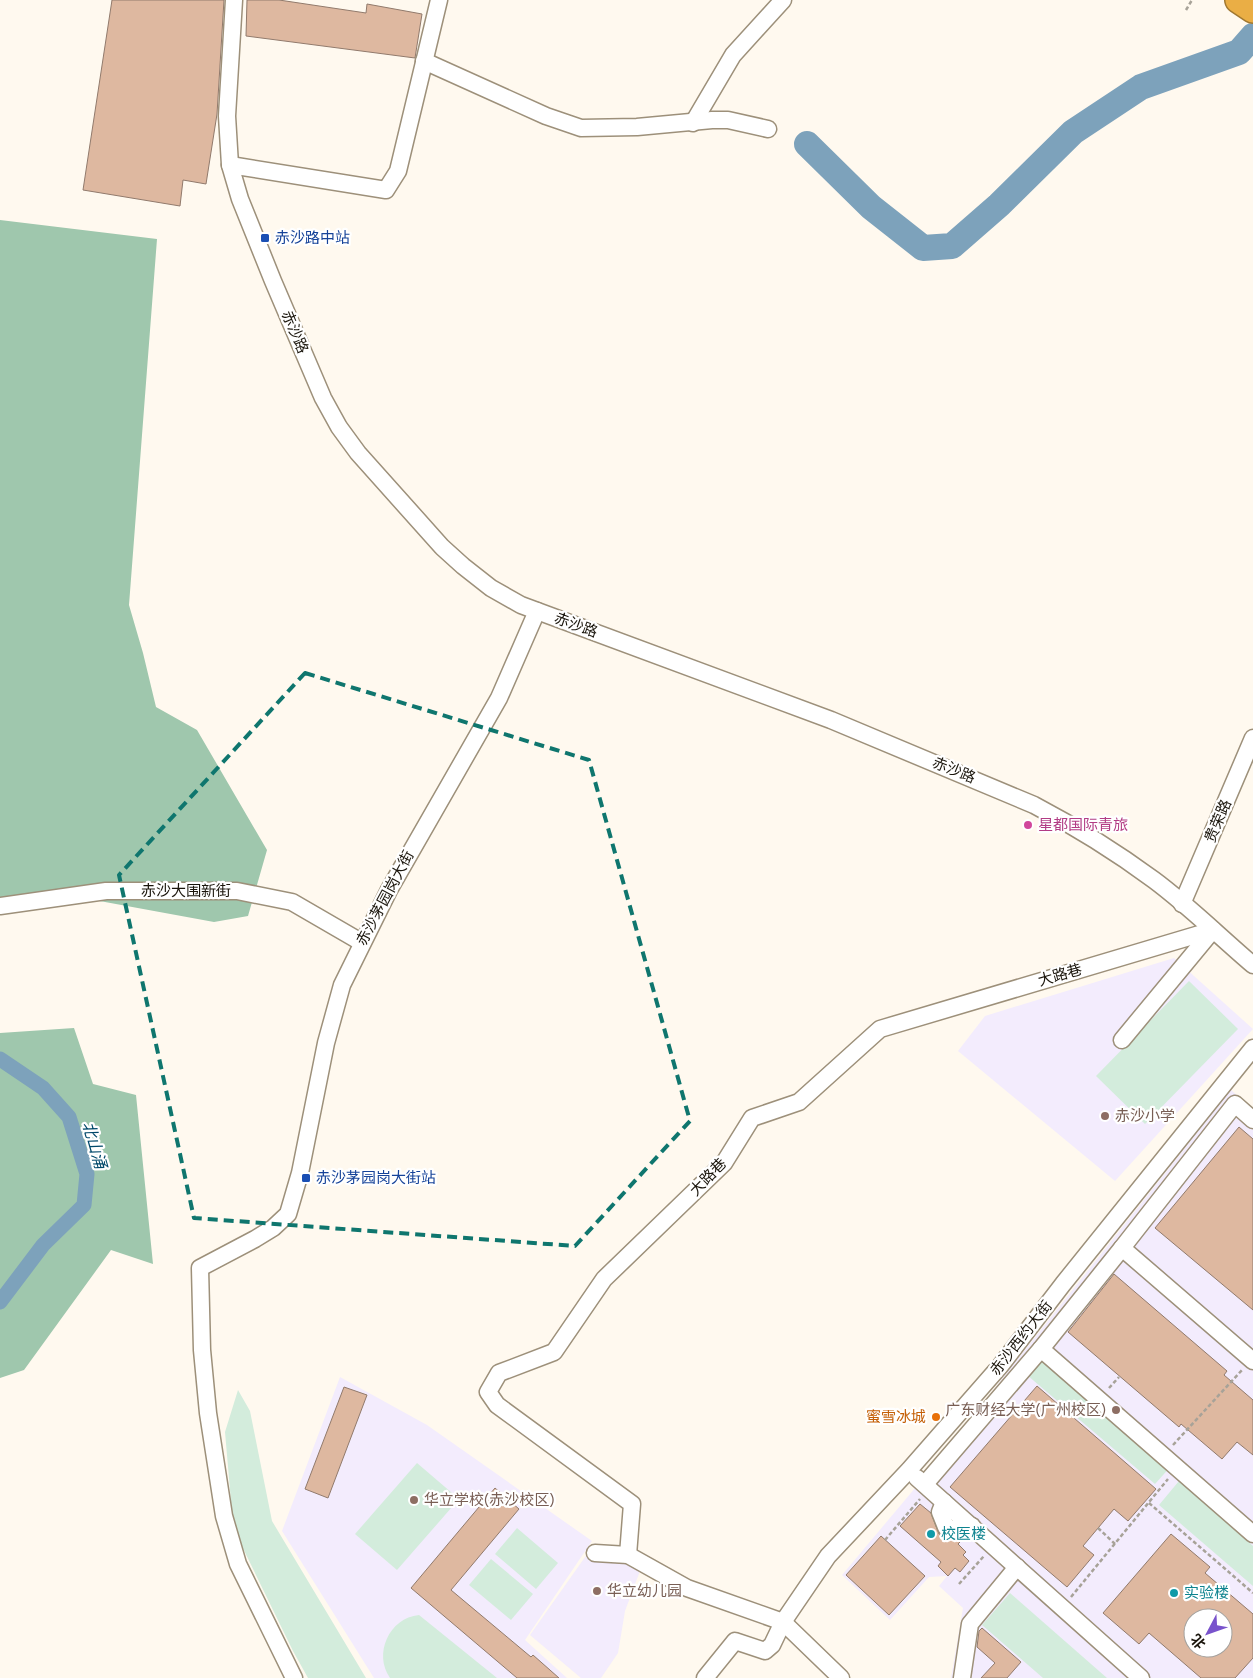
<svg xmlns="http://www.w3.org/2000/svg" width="1253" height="1678" font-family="Figtree,'Noto Sans SC',sans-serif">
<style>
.education{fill:#f3ecfd;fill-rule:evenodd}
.green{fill:#d3ecdc}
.forest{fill:#9fc7ad}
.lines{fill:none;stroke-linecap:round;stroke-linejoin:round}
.canal{stroke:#7da2bb;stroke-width:15}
.river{stroke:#7da2bb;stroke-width:26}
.building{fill:#deb8a0;stroke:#917a6c;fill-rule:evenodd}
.minor-casing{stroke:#9d907a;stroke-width:19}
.highway-casing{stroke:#a17831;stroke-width:28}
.path{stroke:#a7a298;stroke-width:2.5;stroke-dasharray:4 2.5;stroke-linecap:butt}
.minor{stroke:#fff;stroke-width:16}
.highway{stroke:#eaae45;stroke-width:25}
.marked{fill:none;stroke:#0f766e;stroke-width:4;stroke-dasharray:10 6;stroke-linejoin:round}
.transit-dot{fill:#1a4fb4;stroke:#fff;stroke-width:2}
.hotel-dot{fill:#d1479c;stroke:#fff;stroke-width:2}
.education-dot{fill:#8d6e63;stroke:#fff;stroke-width:2}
.food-dot{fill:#e8710a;stroke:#fff;stroke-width:2}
.culture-dot{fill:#0f9aa8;stroke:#fff;stroke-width:2}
.labels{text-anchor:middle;stroke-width:4.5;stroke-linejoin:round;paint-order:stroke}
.transit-label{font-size:15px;fill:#164399;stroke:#fff;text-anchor:start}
.street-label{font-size:15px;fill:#1a150c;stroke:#fff}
.hotel-label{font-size:15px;fill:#b23c85;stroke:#fff;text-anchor:start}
.education-label{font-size:15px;fill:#785e54;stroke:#fff;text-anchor:start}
.food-label{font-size:15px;fill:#c56008;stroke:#fff;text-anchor:end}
.culture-label{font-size:15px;fill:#0d838f;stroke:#fff;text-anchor:start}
.water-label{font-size:16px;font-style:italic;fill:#00486a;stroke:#fff}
</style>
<rect width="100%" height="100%" fill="#fff9ef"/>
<g class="education">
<path d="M1174 958 1253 1029 1115 1181 958 1051 985 1016Z"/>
<path d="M1231 1090 1253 1109V1678H951L963 1608 939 1586 947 1576 929 1577 890 1620 842 1575 921 1481ZM1193 1618H1223V1648H1193Z"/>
<path d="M340 1377 427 1425 592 1541 525 1640 567 1678H374L282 1531Z"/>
<path d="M595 1543 640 1571 625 1611 618 1653 601 1678H581L530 1635Z"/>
</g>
<g class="green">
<path d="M1189 981 1238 1029 1145 1124 1096 1076Z"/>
<path d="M1043 1356 1172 1465 1155 1484 1027 1375Z"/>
<path d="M238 1390 250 1411 272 1521 366 1678H308L293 1651 237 1536 232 1513 225 1432Z"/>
<path d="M417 1463 459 1499 397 1570 355 1534Z"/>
<path d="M1179 1481 1253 1546V1586L1159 1505Z"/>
<path d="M517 1528 558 1563 536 1589 495 1554Z"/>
<path d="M491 1559 533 1594 511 1620 469 1585Z"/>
<path d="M1010 1593 1107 1678H1043L982 1625Z"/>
<path d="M419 1615 497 1678H390C373 1654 389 1618 419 1615Z"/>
</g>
<g class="forest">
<path d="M0 220 157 239 129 605 143 653 156 707 197 730 267 850 248 916 214 922 56 893 0 900Z"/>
<path d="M74 1028 93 1084 136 1095 153 1264 111 1250 24 1370 0 1378V1033Z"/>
</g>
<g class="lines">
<path class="canal" d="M0 1059 43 1088 69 1117 87 1174 84 1205 43 1245 0 1302"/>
<path class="river" d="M807 144 871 207 923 248 952 246 999 205 1073 132 1141 87 1239 52 1253 36"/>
</g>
<g class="building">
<path d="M112 0H224L217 114 206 184 183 180 180 206 83 190Z"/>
<path d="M247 0H279L366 13 367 4 422 14 415 58 246 36Z"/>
<path d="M1239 1127 1253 1139V1310L1155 1228Z"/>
<path d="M1114 1274 1227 1371 1224 1375 1253 1400V1455L1237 1442 1222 1459 1181 1424 1179 1427 1068 1332Z"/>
<path d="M1037 1386 1156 1489 1128 1521 1114 1509 1083 1546 1094 1555 1067 1587 950 1487Z"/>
<path d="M344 1387 367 1395 328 1498 305 1489Z"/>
<path d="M495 1488 519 1509 451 1590 531 1657 533 1655 559 1678H517L411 1588Z"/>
<path d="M920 1504 931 1513 939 1534 961 1541 958 1544 966 1552 963 1555 969 1561 960 1572 955 1568 948 1576 938 1566 941 1562 900 1526Z"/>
<path d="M1171 1534 1210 1567 1205 1573 1253 1614V1658L1235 1678H1201L1149 1633 1139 1644 1103 1613ZM1193 1618H1223V1648H1193Z"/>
<path d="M881 1536 925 1576 889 1615 846 1575Z"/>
<path d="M982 1628 1021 1662 1007 1678H981L995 1663 977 1647 979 1631Z"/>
</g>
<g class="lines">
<g class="minor-casing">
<g id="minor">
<path d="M234 0 227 116 230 165 240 199 273 281 323 398 339 427 358 453 442 547 463 566 491 588 521 605 831 720 1034 805C1076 827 1116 852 1154 880 1189 906 1220 937 1253 965"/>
<path d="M424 61 546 116 581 128 637 127 712 120H728L768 129"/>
<path d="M693 123 733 55 783 0"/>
<path d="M230 165 386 190 398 171 439 0"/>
<path d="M1182 904 1253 738"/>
<path d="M0 906 106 891H237L292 902 361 942"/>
<path d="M1122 1040 1213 930"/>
<path d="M1122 1248 1235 1104 1253 1120"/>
<path d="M1041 1349 1122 1248 1253 1361"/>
<path d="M917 1478 1141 1678"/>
<path d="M925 1484 1041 1349 1253 1534"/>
<path d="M944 1502 940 1512 946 1527 962 1531 972 1526"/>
<path d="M595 1553 628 1555 687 1588 783 1622 841 1678"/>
<path d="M628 1555 632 1504 497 1405 488 1392 499 1373 554 1352 604 1279 724 1163 752 1118 799 1102 880 1029 1213 930"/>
<path d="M294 1678 238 1564 224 1516 208 1413 202 1350 200 1268 255 1239 273 1228 288 1214 300 1173 326 1043 342 985 389 890 499 698 537 611"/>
<path d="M705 1678 735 1641 765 1651 772 1645 783 1622 828 1556 909 1470 1001 1365 1063 1284 1253 1048"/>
<path d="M962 1678 970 1624 1017 1567"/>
</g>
</g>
<g class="highway-casing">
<path id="highway" d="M1238 0 1253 10"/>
</g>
<g class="path">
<path d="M1186 10 1192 0"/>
<path d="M1109 1388 1119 1377"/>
<path d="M1173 1445 1242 1370"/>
<path d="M1149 1503 1253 1593"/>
<path d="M1098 1528 1115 1544"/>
<path d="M885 1540 920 1499"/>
<path d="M959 1584 984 1556"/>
<path d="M1071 1597 1168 1479"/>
</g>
<use href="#minor" class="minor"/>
<use href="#highway" class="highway"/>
</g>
<path class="marked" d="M305 673 589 760 690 1121 575 1246 194 1218 119 875Z"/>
<g class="transit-dot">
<rect x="260" y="233" width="10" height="10" rx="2.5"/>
<rect x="301" y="1173" width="10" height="10" rx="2.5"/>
</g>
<circle class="hotel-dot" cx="1028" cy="825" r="5"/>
<g class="education-dot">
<circle cx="1105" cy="1116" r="5"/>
<circle cx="1116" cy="1410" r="5"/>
<circle cx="414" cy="1500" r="5"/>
<circle cx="597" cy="1591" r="5"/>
</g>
<circle class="food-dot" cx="936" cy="1417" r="5"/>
<g class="culture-dot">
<circle cx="931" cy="1534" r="5"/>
<circle cx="1174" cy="1593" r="5"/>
</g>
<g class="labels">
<g class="transit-label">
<text x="275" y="243">赤沙路中站</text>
<text x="316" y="1183">赤沙茅园岗大街站</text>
</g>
<g class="street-label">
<text transform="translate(295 332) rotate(67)" y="5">赤沙路</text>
<text transform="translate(576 625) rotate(20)" y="5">赤沙路</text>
<text transform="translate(954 770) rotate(22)" y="5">赤沙路</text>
<text transform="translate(1218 821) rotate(-67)" y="5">贵荣路</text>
<text x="186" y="896">赤沙大围新街</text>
<text transform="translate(385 898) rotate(-62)" y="5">赤沙茅园岗大街</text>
<text transform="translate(1060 975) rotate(-16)" y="5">大路巷</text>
<text transform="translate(708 1177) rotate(-46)" y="5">大路巷</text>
<text transform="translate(1021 1338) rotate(-52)" y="5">赤沙西约大街</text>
</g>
<g class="hotel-label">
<text x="1038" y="830">星都国际青旅</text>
</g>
<g class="education-label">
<text x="1115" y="1121">赤沙小学</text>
<text x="1106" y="1415" text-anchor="end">广东财经大学(广州校区)</text>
<text x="424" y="1505">华立学校(赤沙校区)</text>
<text x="607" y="1596">华立幼儿园</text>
</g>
<g class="food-label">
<text x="926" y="1422">蜜雪冰城</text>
</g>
<g class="culture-label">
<text x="941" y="1539">校医楼</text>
<text x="1184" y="1598">实验楼</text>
</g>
<g class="water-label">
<text transform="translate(95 1145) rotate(74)" y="6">北山涌</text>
</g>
</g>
<g transform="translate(1208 1633) rotate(229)"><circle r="24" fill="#ffffff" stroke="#a3a19e"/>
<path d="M0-4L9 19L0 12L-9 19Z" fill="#7953cc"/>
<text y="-8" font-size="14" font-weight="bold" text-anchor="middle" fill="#1a150c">北</text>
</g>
</svg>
